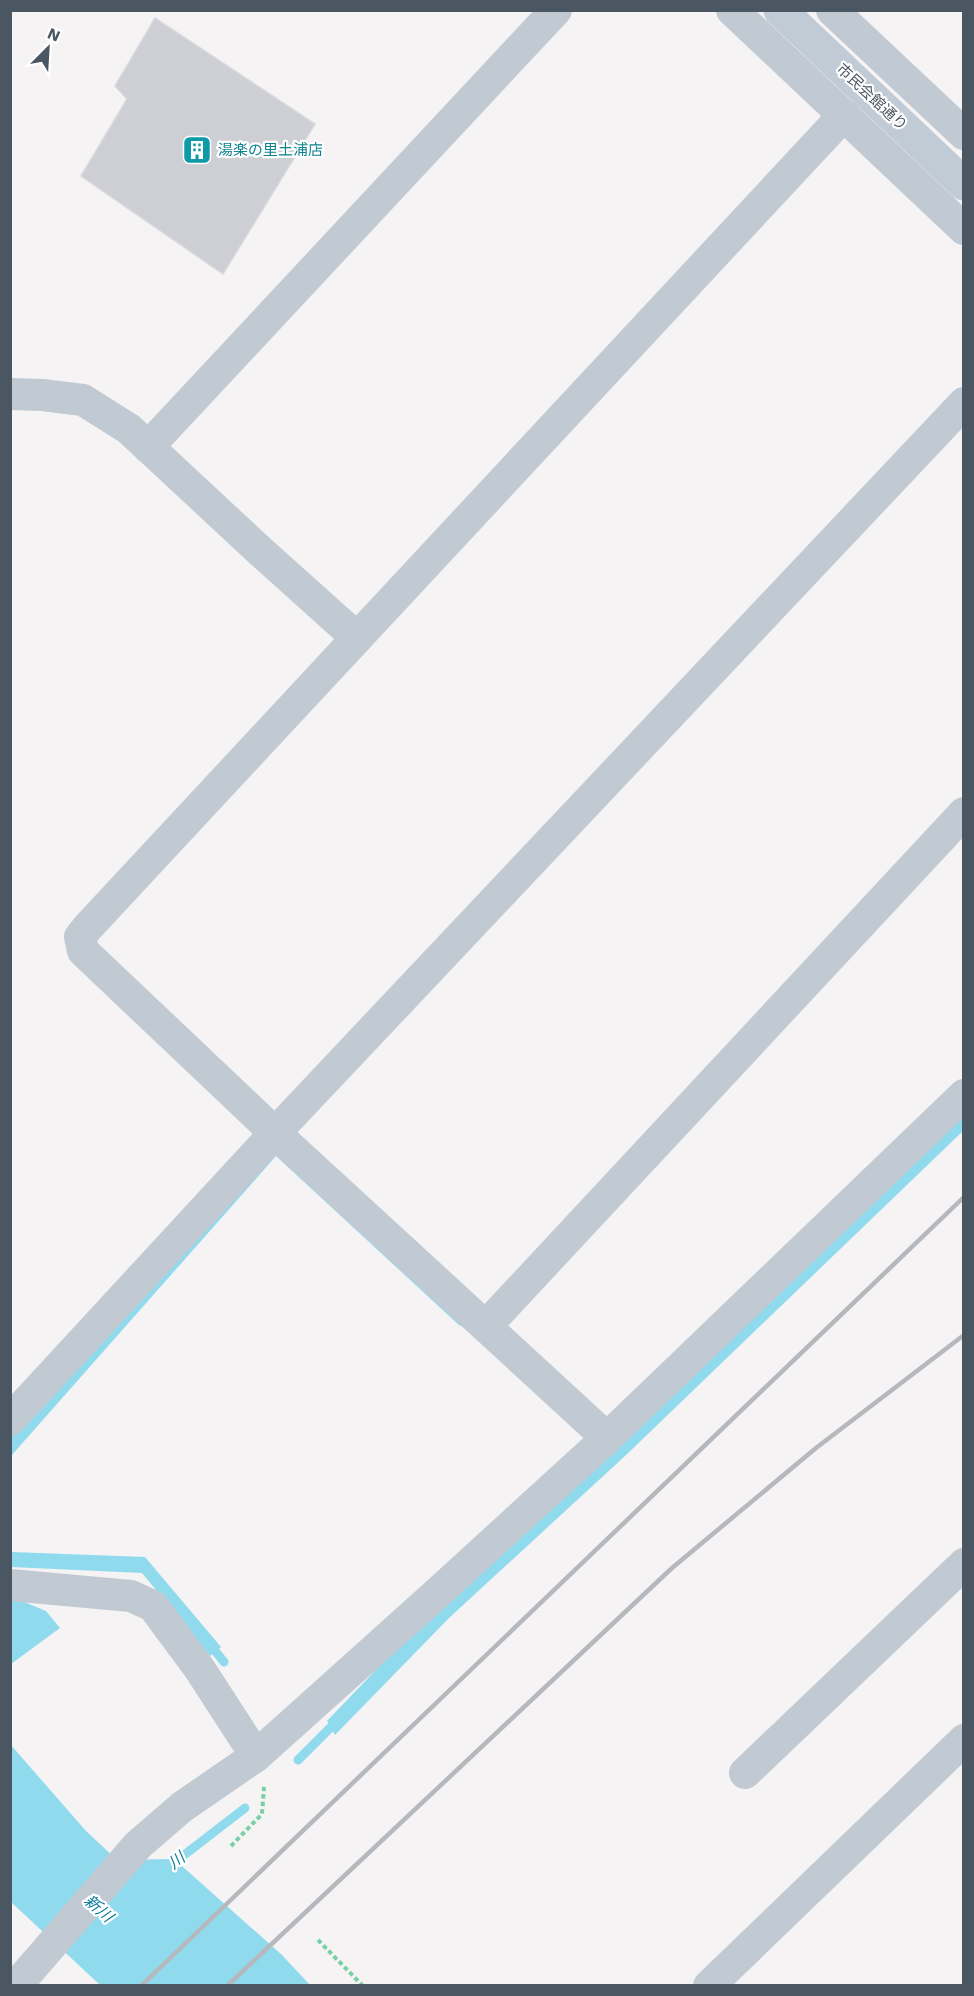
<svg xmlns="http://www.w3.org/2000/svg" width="974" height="1996" font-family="'Work Sans','Noto Sans JP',sans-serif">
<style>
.water{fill:#90daee}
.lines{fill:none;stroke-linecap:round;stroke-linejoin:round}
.stream{stroke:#90daee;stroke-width:9}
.building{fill:#cdcfd5;stroke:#d7d9de;stroke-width:1.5}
.path{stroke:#7ad0a6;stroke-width:4;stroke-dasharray:4.5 3;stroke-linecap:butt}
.street{stroke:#c1cad2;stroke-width:32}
.secondary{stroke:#c1cbd6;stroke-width:33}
.rail{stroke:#b5b8bd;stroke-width:4.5}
.labels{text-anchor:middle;stroke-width:4.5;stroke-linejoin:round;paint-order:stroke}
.street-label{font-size:15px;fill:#4a5661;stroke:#fff}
.culture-label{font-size:15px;fill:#0d838f;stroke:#fff;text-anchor:start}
.water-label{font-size:16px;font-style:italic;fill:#0c7c9b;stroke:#fff}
</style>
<rect width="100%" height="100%" fill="#f5f3f3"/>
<g class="water">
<path d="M963 1107V1131L625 1456 449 1618 335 1735 327 1721 438 1605Z"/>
<path d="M275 1141 471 1317 460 1326 276 1156 11 1456V1437Z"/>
<path d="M11 1552 145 1557 221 1647 210 1656 142 1573 11 1567Z"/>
<path d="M10 1596 46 1611 60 1628 11 1664Z"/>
<path d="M10 1744 86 1831 117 1860 174 1859 282 1955 310 1985H100L11 1902Z"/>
</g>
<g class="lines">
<g class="stream">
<path d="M208 1642 224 1662"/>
<path d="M298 1760 339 1719"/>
<path d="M166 1869 245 1808"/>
</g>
</g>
<path class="building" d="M155 18 315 124 223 274 81 176 127 99 115 86Z"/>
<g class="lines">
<g class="path">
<path d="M231 1846 262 1814 264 1787"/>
<path d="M318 1940 363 1986"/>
</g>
<g class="street">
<path d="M732 10 964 229"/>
<path d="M832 10 964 134"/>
<path d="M10 394 42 395 83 400 129 429 259 550 357 638 88 927 80 937 83 951 275 1133 607 1438"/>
<path d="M148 447 556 10"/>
<path d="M357 638 844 115"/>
<path d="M487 1325 964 813"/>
<path d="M10 1420 275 1133 964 403"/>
<path d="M10 1585 131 1596 153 1606 199 1668 256 1756"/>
<path d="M745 1773 964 1564"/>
<path d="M16 1986 138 1845 182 1807 256 1756 432 1598 607 1438 964 1095"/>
<path d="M709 1986 964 1740"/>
</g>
<path class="secondary" d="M780 10 964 184"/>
<g class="rail">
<path d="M141 1986 964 1197"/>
<path d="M227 1986 672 1568 816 1448 964 1335"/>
</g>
</g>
<defs>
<g id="building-square" transform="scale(1.5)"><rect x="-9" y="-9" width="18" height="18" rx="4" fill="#0f9aa8" stroke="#fff"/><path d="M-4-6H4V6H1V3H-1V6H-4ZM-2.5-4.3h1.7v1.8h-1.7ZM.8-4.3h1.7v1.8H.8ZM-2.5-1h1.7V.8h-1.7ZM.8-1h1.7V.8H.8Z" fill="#fff"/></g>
</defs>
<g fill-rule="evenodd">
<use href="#building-square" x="197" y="150"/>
</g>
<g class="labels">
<g class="street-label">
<text transform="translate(872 97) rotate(43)" y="5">市民会館通り</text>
</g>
<g class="culture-label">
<text x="218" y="155">湯楽の里土浦店</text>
</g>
<g class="water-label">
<text transform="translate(176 1860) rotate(-38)" y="6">川</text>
<text transform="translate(99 1908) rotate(41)" y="6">新川</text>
</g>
</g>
<rect width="974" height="1996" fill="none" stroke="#4a5661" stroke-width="24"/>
<g transform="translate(48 48) rotate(24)" stroke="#ffffff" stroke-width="4.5" paint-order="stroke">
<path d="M0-4.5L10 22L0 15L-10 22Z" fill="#4a5661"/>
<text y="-9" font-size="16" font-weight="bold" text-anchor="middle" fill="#4a5661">N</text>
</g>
</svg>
